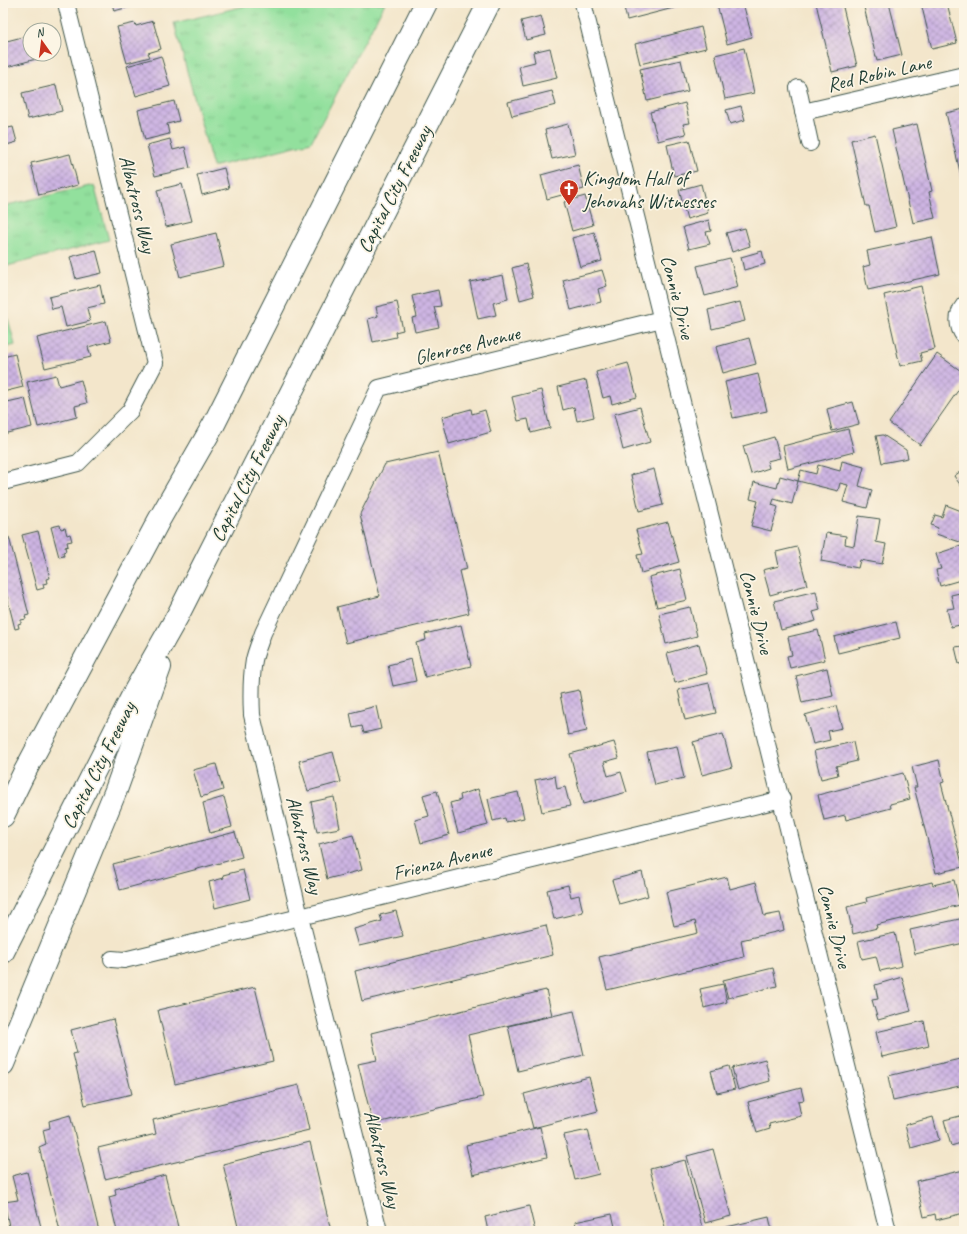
<svg xmlns="http://www.w3.org/2000/svg" width="967" height="1234" font-family="Caveat,sans-serif">
<style>
.grass{fill:url(#grass-tufts);stroke:#588e68}
.building{fill:url(#building-cross-hatch)}
.lines{fill:none;stroke-linecap:round;stroke-linejoin:round}
.minor-casing{stroke:#3f564b;stroke-width:18}
.motorway-casing{stroke:#3f564b;stroke-width:24}
.minor{stroke:#fff;stroke-width:16}
.motorway{stroke:#fff;stroke-width:22}
.labels{text-anchor:middle;stroke-width:3.5;stroke-linejoin:round;paint-order:stroke}
.street-label{font-size:20px;fill:#1f3d34;stroke:#fcf5e5}
.poi-label{font-size:20px;fill:#1f3d34;stroke:#fcf5e5;text-anchor:start}
</style>
<defs>
<pattern id="grass-tufts" width="24" height="20" patternUnits="userSpaceOnUse"><rect width="24" height="20" fill="#92e09d"/><path d="M3 7l-1-3M5 7V3M7 7l1-3M15 17l-1-3M17 17v-4M19 17l1-3" fill="none" stroke="#7dc188"/></pattern>
<pattern id="building-cross-hatch" width="8" height="8" patternUnits="userSpaceOnUse"><rect width="8" height="8" fill="#ceb5e3"/><path d="M0 0l8 8M0 8l8-8" fill="none" stroke="#a794b9"/></pattern>
</defs>
<rect width="100%" height="100%" fill="#fcf5e5"/>
<filter id="ink" filterUnits="userSpaceOnUse"><feTurbulence type="fractalNoise" baseFrequency=".025" numOctaves="2"/><feDisplacementMap in="SourceGraphic" scale="8" xChannelSelector="R" yChannelSelector="G"/><feConvolveMatrix kernelMatrix="1 2 1 2 8 2 1 2 1" color-interpolation-filters="sRGB"/></filter>
<filter id="wash" filterUnits="userSpaceOnUse"><feTurbulence type="fractalNoise" baseFrequency=".012" numOctaves="4" result="noise"/><feDisplacementMap in="SourceGraphic" scale="16" xChannelSelector="R" yChannelSelector="G"/><feGaussianBlur stdDeviation="0.9" result="paint"/><feColorMatrix in="noise" values="0 0 0 0 0 0 0 0 0 0 0 0 0 0 0 0 0 1.4 0 .05"/><feComposite in="paint" operator="in"/></filter>
<g filter="url(#wash)">
<rect width="100%" height="100%" fill="#f3e6cb"/>
<g class="grass">
<path d="M257 3H385L311 142 213 167 174 23Z"/>
<path d="M94 185 109 240 3 267V206Z"/>
<path d="M3 300 15 345 3 348Z"/>
</g>
<g id="blocks">
<g class="building">
<path d="M112 3H136L137 5 114 11Z"/>
<path d="M623 3H689V4L627 20Z"/>
<path d="M722 3H743L752 37 727 44 717 4Z"/>
<path d="M816 3H842L857 66 832 72Z"/>
<path d="M863 3H889L902 55 877 61Z"/>
<path d="M921 3H947L957 43 932 49Z"/>
<path d="M541 16 546 35 526 40 521 21Z"/>
<path d="M153 21 161 49 148 53 150 57 127 63 117 27 135 23 136 26Z"/>
<path d="M701 27 706 48 640 64 635 44Z"/>
<path d="M30 35V54H35L36 59 3 68V42Z"/>
<path d="M550 48 557 78 523 86 519 66 535 62 533 52Z"/>
<path d="M744 48 754 93 725 99 715 55Z"/>
<path d="M161 56 170 86 136 96 127 66Z"/>
<path d="M681 60 688 91 647 101 640 69Z"/>
<path d="M56 85 62 111 28 119 22 93Z"/>
<path d="M552 91 556 105 512 116 508 102Z"/>
<path d="M174 101 179 121 167 124 169 134 145 140 138 110Z"/>
<path d="M685 103 690 123 683 124 686 134 658 141 650 112Z"/>
<path d="M741 106 745 120 730 124 726 110Z"/>
<path d="M964 109V184H963L946 113Z"/>
<path d="M568 124 575 154 552 159 545 130Z"/>
<path d="M917 124 932 191 929 192 935 218 913 223 892 130Z"/>
<path d="M13 127 17 142 3 146V129Z"/>
<path d="M875 134 896 227 875 232 869 206H866L851 140Z"/>
<path d="M170 139 173 150 185 147 190 168 155 176 147 145Z"/>
<path d="M689 140 697 171 674 176 667 145Z"/>
<path d="M70 154 78 185 39 195 31 163Z"/>
<path d="M578 165 584 189 547 199 541 175Z"/>
<path d="M224 168 229 188 202 195 197 175Z"/>
<path d="M182 184 192 221 166 227 157 190Z"/>
<path d="M701 184 708 213 687 219 679 190Z"/>
<path d="M585 196 593 225 572 231 564 202Z"/>
<path d="M709 220 711 231 706 232 710 244 689 249 683 227Z"/>
<path d="M745 228 750 246 732 252 726 233Z"/>
<path d="M594 232 602 261 580 267 572 238Z"/>
<path d="M216 233 224 266 180 277 171 244Z"/>
<path d="M932 237 940 274 868 290 863 267 870 265 867 251Z"/>
<path d="M96 250 102 273 76 279 70 257Z"/>
<path d="M762 251 765 264 744 270 741 257Z"/>
<path d="M730 258 738 287 705 296 697 266Z"/>
<path d="M526 264 534 296 520 300 512 268Z"/>
<path d="M602 270 607 286 598 289 601 302 571 310 563 280Z"/>
<path d="M503 275 508 299 493 303 496 315 478 319 470 282Z"/>
<path d="M100 285 104 304 87 308 90 321 66 327 61 307 52 309 49 297Z"/>
<path d="M921 286 935 349 920 353 922 361 900 366 884 295Z"/>
<path d="M438 290 441 306 434 307 439 327 415 332 412 318 417 317 412 296Z"/>
<path d="M397 302 403 330 395 332 396 337 373 342 368 319 378 316 376 307Z"/>
<path d="M740 302 745 321 712 329 708 310Z"/>
<path d="M106 321 111 341 88 347 91 357 45 368 37 338Z"/>
<path d="M749 338 756 364 723 373 716 347Z"/>
<path d="M15 354 23 387 3 392V357Z"/>
<path d="M937 354 964 373V382L920 445 889 423Z"/>
<path d="M628 363 637 397 612 404 610 396 603 398 596 372Z"/>
<path d="M758 374 767 411 733 418 725 382Z"/>
<path d="M56 375 59 386 81 380 87 403 75 406 77 417 38 427 27 382Z"/>
<path d="M586 380 594 417 577 421 574 407 563 410 558 387Z"/>
<path d="M541 390 550 428 531 433 528 419 518 421 512 397Z"/>
<path d="M25 398 32 427 3 434V403Z"/>
<path d="M853 402 859 424 832 431 827 409Z"/>
<path d="M640 407 650 442 623 450 614 414Z"/>
<path d="M471 409 472 414 485 410 491 432 449 444 442 417Z"/>
<path d="M848 429 854 452 788 469 783 446Z"/>
<path d="M883 435 906 450 908 458 882 463 876 436Z"/>
<path d="M774 437 780 458 767 461 769 468 751 474 743 446Z"/>
<path d="M438 452 467 569 459 571 469 613 346 643 337 607 380 596 360 514 385 464Z"/>
<path d="M842 461 864 467 859 486 872 490 867 508 843 502 848 485 840 483 838 491 798 481 801 470 816 474 818 465 840 471Z"/>
<path d="M654 469 663 505 639 511 631 475Z"/>
<path d="M964 469V490L954 476Z"/>
<path d="M780 476 798 481 792 504 774 499 772 505 778 507 771 531 751 526 758 501 750 499 754 482 777 488Z"/>
<path d="M946 505 964 512V530L960 542 936 534 938 528 931 525 935 515 942 517Z"/>
<path d="M859 516 880 519 876 542 886 544 882 564 860 560 858 568 821 561 826 533 846 536 845 544 854 546Z"/>
<path d="M668 522 679 562 641 573 637 555 643 554 636 530Z"/>
<path d="M60 525 61 529 65 528 67 535 70 534 72 541 67 542 68 546 65 547 66 551 63 552 64 556 59 557 51 527Z"/>
<path d="M38 531 50 578 46 579 47 583 43 584 44 588 37 590 22 535Z"/>
<path d="M9 537 29 615 25 616 26 619 21 620V623L18 624 19 628 15 629 3 581V538Z"/>
<path d="M961 546 964 555V579L940 586 936 570 941 569 936 554Z"/>
<path d="M797 547 807 585 770 595 763 570 779 566 776 552Z"/>
<path d="M680 569 687 600 657 607 649 577Z"/>
<path d="M816 591 820 610 813 612 816 621 781 630 774 601Z"/>
<path d="M964 592V624L951 627 947 609 954 608 951 595Z"/>
<path d="M690 607 697 636 666 644 659 614Z"/>
<path d="M896 622 900 638 838 653 834 637Z"/>
<path d="M461 625 471 666 425 677 416 643 426 640 425 634Z"/>
<path d="M818 630 825 660 790 668 787 656 792 655 788 637Z"/>
<path d="M964 632V663L959 664 955 647 963 646 960 633Z"/>
<path d="M699 644 707 674 675 683 667 653Z"/>
<path d="M411 659 416 681 393 686 388 665Z"/>
<path d="M827 668 833 696 802 703 796 676Z"/>
<path d="M709 683 716 713 685 720 678 690Z"/>
<path d="M579 690 587 731 568 735 560 694Z"/>
<path d="M376 706 381 729 364 733 362 726 353 728 350 713Z"/>
<path d="M836 706 842 728 828 731 830 740 813 744 805 715Z"/>
<path d="M723 734 732 767 702 775 693 742Z"/>
<path d="M614 742 619 758 604 762 608 776 621 772 627 792 583 804 570 754Z"/>
<path d="M853 742 857 761 836 766 838 775 821 779 814 751Z"/>
<path d="M677 746 684 778 655 785 647 752Z"/>
<path d="M333 752 341 782 308 791 299 761Z"/>
<path d="M939 760 944 782 941 783 963 867 936 873 914 787H917L912 767Z"/>
<path d="M216 764 223 790 201 797 193 770Z"/>
<path d="M903 773 910 799 890 804 891 808 846 820 845 815 824 820 818 795Z"/>
<path d="M555 776 557 789 565 787 570 806 542 812 535 780Z"/>
<path d="M478 789 488 825 458 833 450 803 461 800 460 795Z"/>
<path d="M437 791 449 835 421 843 415 820 429 816 423 795Z"/>
<path d="M518 792 524 818 506 822 505 818 493 821 488 799Z"/>
<path d="M224 797 232 827 210 833 203 803Z"/>
<path d="M334 797 340 828 317 832 311 802Z"/>
<path d="M235 832 242 857 120 890 113 864Z"/>
<path d="M353 835 362 870 327 879 319 844Z"/>
<path d="M243 870 250 899 215 908 209 882 224 878 223 875Z"/>
<path d="M642 872 648 896 619 904 612 880Z"/>
<path d="M727 877 730 889 756 882 764 916 780 913 784 930 741 940 744 957 607 990 599 957 698 933 695 921 674 926 666 892Z"/>
<path d="M954 880 960 905 876 925 877 928 853 934 847 907 867 902 866 898 932 882 933 885Z"/>
<path d="M568 885 571 897 579 895 583 912 554 919 547 890Z"/>
<path d="M396 911 403 936 359 946 354 929 382 921 380 915Z"/>
<path d="M964 918V943L915 954 910 930Z"/>
<path d="M546 925 553 955 362 1001 355 971Z"/>
<path d="M895 933 902 966 880 971 876 956 862 959 858 941Z"/>
<path d="M773 968 777 986 728 998 723 980Z"/>
<path d="M902 977 911 1011 878 1020 872 1000 878 999 875 985Z"/>
<path d="M723 984 727 1002 704 1008 700 989Z"/>
<path d="M255 987 273 1061 175 1084 158 1010Z"/>
<path d="M546 990 552 1015 468 1035 483 1097 373 1124 358 1064 377 1060 371 1033Z"/>
<path d="M574 1011 584 1055 518 1071 508 1026Z"/>
<path d="M113 1019 132 1094 85 1105 73 1054 77 1053 71 1030Z"/>
<path d="M924 1021 929 1046 882 1057 876 1032Z"/>
<path d="M964 1058V1085L893 1101 888 1076Z"/>
<path d="M765 1059 770 1081 738 1090 732 1068Z"/>
<path d="M729 1066 735 1089 717 1093 711 1071Z"/>
<path d="M589 1077 598 1111 533 1128 524 1094Z"/>
<path d="M299 1085 309 1130 105 1179 98 1148 156 1134 153 1120Z"/>
<path d="M801 1088 804 1100 798 1101 801 1116 769 1124 770 1129 757 1133 748 1102Z"/>
<path d="M70 1115 99 1231H60L39 1147 46 1144 43 1130 50 1128 49 1121Z"/>
<path d="M964 1115V1142L951 1146 944 1120Z"/>
<path d="M933 1117 939 1140 911 1148 905 1125Z"/>
<path d="M540 1127 547 1157 473 1175 466 1145Z"/>
<path d="M588 1130 599 1174 575 1180 564 1135Z"/>
<path d="M310 1142 331 1231H239L223 1164Z"/>
<path d="M713 1149 731 1216 705 1223 687 1156Z"/>
<path d="M685 1160 703 1231H666L650 1169Z"/>
<path d="M964 1170V1213L936 1220 935 1214 924 1217 916 1181Z"/>
<path d="M27 1172 42 1231H10L4 1202 18 1200 12 1176Z"/>
<path d="M165 1175 179 1231H117L109 1197 116 1195 115 1189Z"/>
<path d="M529 1206 535 1231H488L485 1217Z"/>
<path d="M612 1214 616 1231H577L575 1222Z"/>
<path d="M769 1217 772 1231H714V1230Z"/>
</g>
</g>
</g>
<g filter="url(#ink)">
<use href="#blocks" fill-opacity="0" stroke="#3f564b" stroke-width="1"/>
<g class="lines">
<g class="minor-casing">
<g id="minor">
<path d="M583 3 888 1231"/>
<path d="M798 88 810 143"/>
<path d="M803 112 964 75"/>
<path d="M964 305C956 315 957 327 964 336"/>
<path d="M3 482 78 463 130 411 155 363 66 3"/>
<path d="M112 959 124 960 782 799"/>
<path d="M379 1231 300 917 252 715C251 696 251 678 254 660 256 651 260 642 263 633L379 388 662 319"/>
</g>
</g>
<g class="motorway-casing">
<g id="motorway">
<path d="M3 816 23 775 159 520 214 424 426 3"/>
<path d="M3 952 135 691 178 615 489 3"/>
<path d="M3 1064 116 790 160 667"/>
</g>
</g>
<use href="#minor" class="minor"/>
<use href="#motorway" class="motorway"/>
</g>
</g>
<defs>
<g id="church-pin" transform="scale(1)"><path d="M0 17L-7.5 6A9.5 9.5 0 1 1 7.5 6Z" fill="#c8321e" stroke="#fcf5e5"/><path d="M-1.2-6h2.4v3.5h3.3v2.4h-3.3V6h-2.4V-.1h-3.3v-2.4h3.3Z" fill="#fff"/></g>
</defs>
<g fill-rule="evenodd">
<use href="#church-pin" x="569" y="189"/>
</g>
<g class="labels">
<g class="street-label">
<text transform="translate(879 73) rotate(-13)" y="7">Red Robin Lane</text>
<text transform="translate(394 189) rotate(-63)" y="7">Capital City Freeway</text>
<text transform="translate(138 204) rotate(76)" y="7">Albatross Way</text>
<text transform="translate(678 297) rotate(76)" y="7">Connie Drive</text>
<text transform="translate(467 345) rotate(-14)" y="7">Glenrose Avenue</text>
<text transform="translate(247 478) rotate(-63)" y="7">Capital City Freeway</text>
<text transform="translate(757 612) rotate(76)" y="7">Connie Drive</text>
<text transform="translate(98 765) rotate(-63)" y="7">Capital City Freeway</text>
<text transform="translate(305 845) rotate(76)" y="7">Albatross Way</text>
<text transform="translate(442 861) rotate(-14)" y="7">Frienza Avenue</text>
<text transform="translate(835 926) rotate(76)" y="7">Connie Drive</text>
<text transform="translate(383 1159) rotate(76)" y="7">Albatross Way</text>
</g>
<g class="poi-label">
<text x="583" y="185">Kingdom Hall of<tspan x="583" dy="23">Jehovahs Witnesses</tspan></text>
</g>
</g>
<rect width="967" height="1234" fill="none" stroke="#fcf5e5" stroke-width="16"/>
<g transform="translate(42 42) rotate(346)"><circle r="19" fill="#fcf5e5" stroke="#a4ab9e"/>
<path d="M0-3L7 15L0 10L-7 15Z" fill="#c8321e"/>
<text y="-6" font-size="11" font-weight="bold" text-anchor="middle" fill="#1f3d34">N</text>
</g>
</svg>
